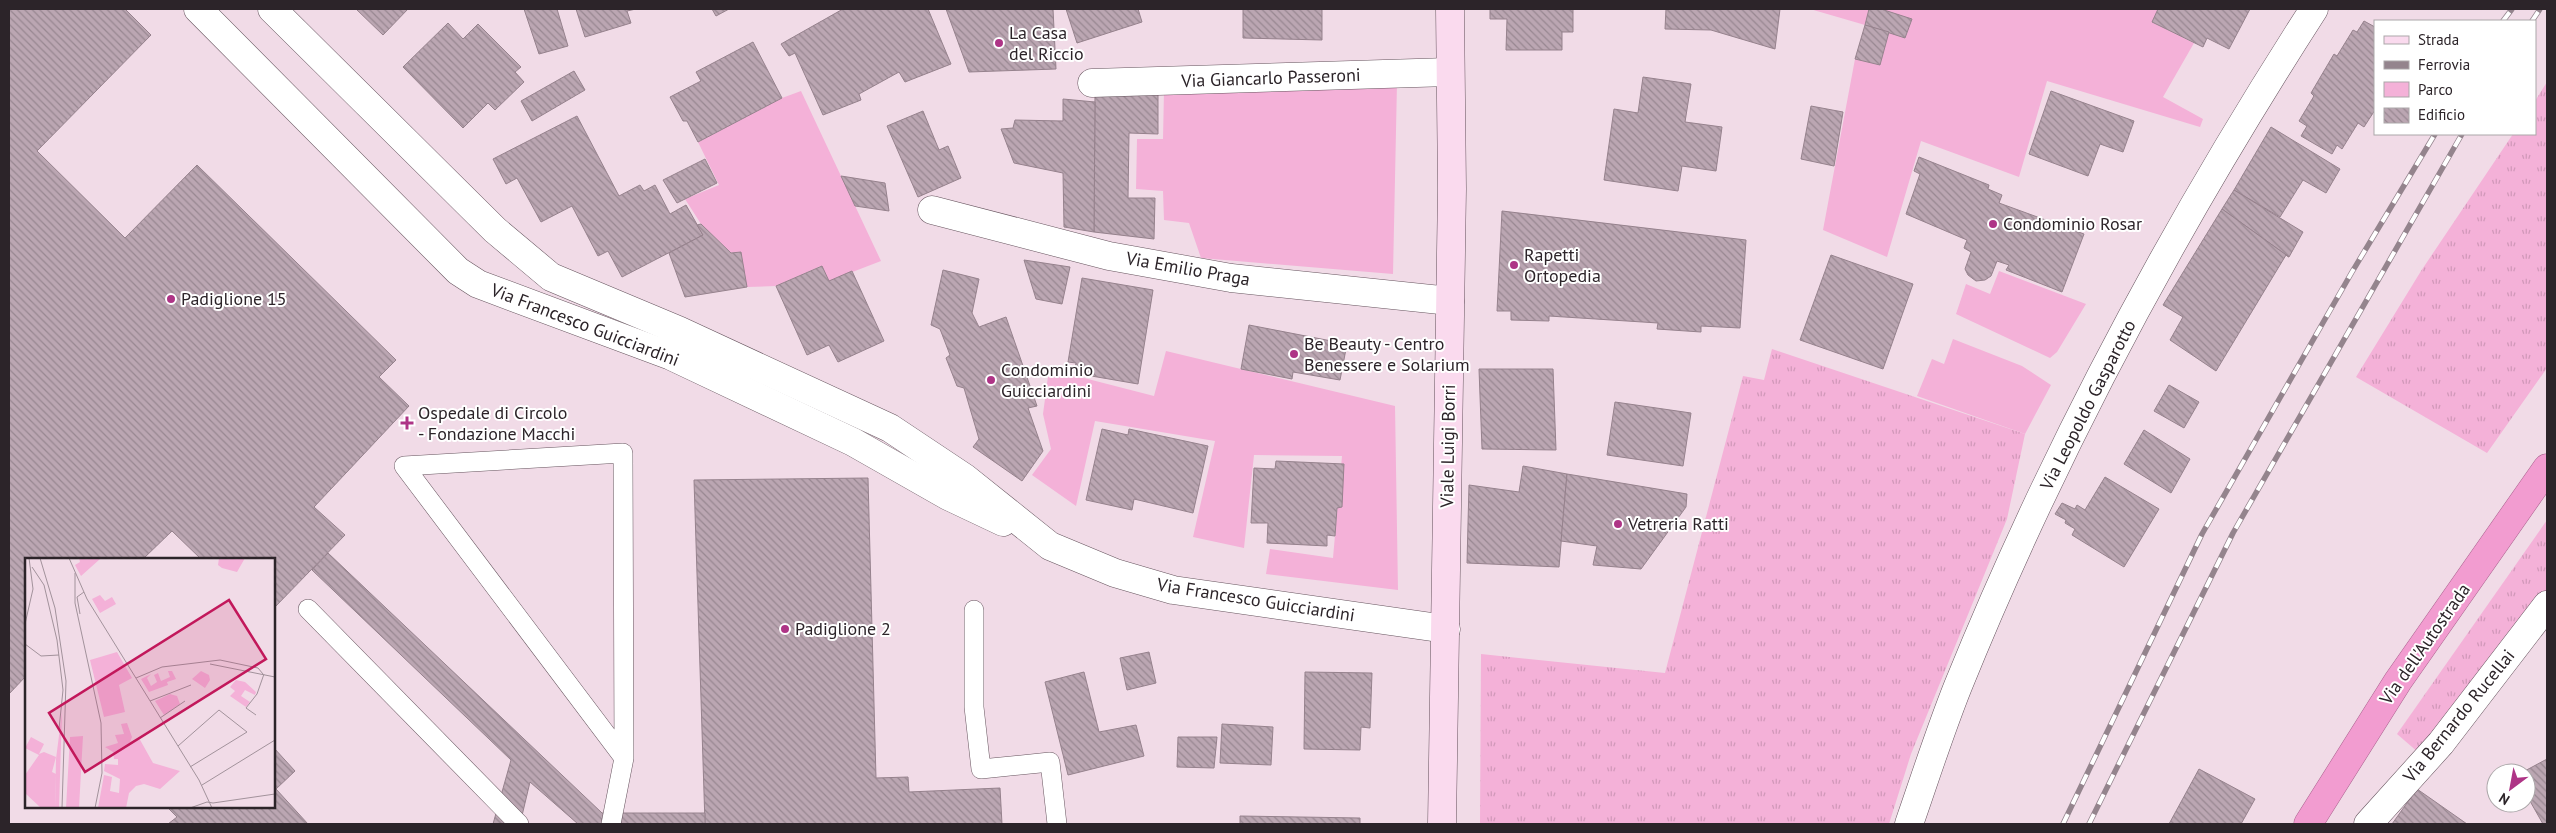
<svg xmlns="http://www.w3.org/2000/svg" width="2556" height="833" font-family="'PT Sans',sans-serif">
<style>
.grass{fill:url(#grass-tufts)}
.green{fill:#f4b1d8}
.building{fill:url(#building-back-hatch);stroke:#96828d}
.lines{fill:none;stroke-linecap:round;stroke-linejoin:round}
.service-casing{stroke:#66545e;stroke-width:20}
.minor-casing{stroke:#66545e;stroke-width:29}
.tertiary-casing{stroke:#66545e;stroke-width:29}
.secondary-casing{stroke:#66545e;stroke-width:29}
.trunk-casing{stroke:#aa628e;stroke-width:29}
.service{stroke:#fff;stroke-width:19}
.minor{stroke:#fff;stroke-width:28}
.tertiary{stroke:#fff;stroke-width:28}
.secondary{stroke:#fadaee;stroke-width:28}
.trunk{stroke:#f29cd0;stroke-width:28}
.rail-casing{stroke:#94848d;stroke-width:5.5}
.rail{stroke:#fff;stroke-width:4;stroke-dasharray:11;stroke-linecap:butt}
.poi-dot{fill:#ae3486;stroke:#fff;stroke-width:2}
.labels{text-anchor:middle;stroke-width:4;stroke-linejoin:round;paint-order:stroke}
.poi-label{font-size:18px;fill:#2c2429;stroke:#fff;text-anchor:start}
.street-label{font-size:18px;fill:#2c2429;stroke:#fff}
.inset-road{fill:none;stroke:#a2929b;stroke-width:1}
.view{fill:#c2185b;fill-opacity:0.15;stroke:#c2185b;stroke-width:2.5}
.inset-edge{fill:none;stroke:#2c2429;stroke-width:2.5}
</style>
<defs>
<pattern id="grass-tufts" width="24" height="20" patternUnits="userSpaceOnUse" patternTransform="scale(1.25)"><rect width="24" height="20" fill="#f4b1d8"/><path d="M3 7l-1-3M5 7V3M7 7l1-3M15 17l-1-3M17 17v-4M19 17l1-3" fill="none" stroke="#d198b9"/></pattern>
<pattern id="building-back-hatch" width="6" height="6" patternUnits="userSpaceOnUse" patternTransform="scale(1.25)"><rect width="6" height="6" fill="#bba6b2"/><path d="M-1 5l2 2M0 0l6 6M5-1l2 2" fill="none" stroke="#988791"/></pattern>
</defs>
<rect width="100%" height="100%" fill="#f1dbe7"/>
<g class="grass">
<path d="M2547 82V368L2487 453 2356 377 2421 271 2513 134H2535V101Z"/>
<path d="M1772 349 2025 434 2007 519 1911 754 1889 824H1480L1481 654 1665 673 1743 376 1764 380Z"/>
<path d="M2547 520V605L2419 753 2397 734Z"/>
</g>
<g class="green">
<path d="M1810 9H1869L1865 25Z"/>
<path d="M1881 9H2158L2152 22 2194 43 2163 97 2203 119 2200 127 2047 81 2019 177 1921 141 1887 257 1823 230 1855 59 1880 65 1889 32 1905 38 1911 20Z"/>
<path d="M1397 83 1393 274 1201 258 1189 223 1164 220 1163 191 1136 189 1137 139H1163L1164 91Z"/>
<path d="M801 91 881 261 829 281 821 266 776 286 747 287 740 252 731 253 701 224 685 199 719 185 698 142 782 98Z"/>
<path d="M1999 271 2086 304 2057 352 2050 358 1956 314 1966 284 1990 294Z"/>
<path d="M1953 339 2022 366 2051 385 2025 434 1917 396 1932 359 1944 364Z"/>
<path d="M1166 351 1395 406 1398 590 1266 574 1270 549 1333 558 1342 456 1254 455 1244 548 1193 537 1215 441 1095 421 1076 506 1032 475 1051 449 1043 414 1049 369 1154 396Z"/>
</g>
<g class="building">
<path d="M9 9H125L151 35 37 151 125 238 197 165 396 360 379 377 409 406 314 507 345 535 274 608V559H201L172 531 143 559H26V676L9 694Z"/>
<path d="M356 9H408L383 35Z"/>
<path d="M524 9H557L568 46 539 54Z"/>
<path d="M576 9H636L627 11 631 23 585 37Z"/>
<path d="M712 9H729L716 16Z"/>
<path d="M843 9H928L951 64 905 82 899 72 859 94 861 100 823 115 795 53 789 56 781 44Z"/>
<path d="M946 9H1053L1056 69 969 72Z"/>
<path d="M1066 9H1138L1142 22 1077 43Z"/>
<path d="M1243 9H1322V40L1243 38Z"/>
<path d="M1490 9H1591H1573V32H1562V50H1506L1507 19H1490Z"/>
<path d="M1666 9H1780L1775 49 1711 30 1665 29Z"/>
<path d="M1869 9H1881L1912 19 1905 38 1865 25Z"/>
<path d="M2158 9H2250L2229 49 2207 38 2203 47 2152 22Z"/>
<path d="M2364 21 2375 27V110L2364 127 2358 123 2342 149 2337 145 2332 154 2301 136 2307 126 2299 121 2314 96 2311 93 2334 54 2337 56 2353 30 2357 32Z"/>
<path d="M448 23 463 39 478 24 521 67 515 72 524 82 495 110 488 103 463 128 403 67Z"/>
<path d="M1865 25 1889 32 1880 65 1855 59Z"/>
<path d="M753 42 782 98 698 142 687 121H683L670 97 701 81 696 72Z"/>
<path d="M574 71 585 90 532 121 521 101Z"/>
<path d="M1643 77 1691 84 1685 122 1722 127 1716 171 1682 166 1678 191 1604 180 1614 109 1638 113Z"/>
<path d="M2051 91 2134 121 2123 152 2100 144 2088 176 2029 154Z"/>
<path d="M1158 92V134L1129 133 1128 198H1155L1154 239 1094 232 1095 93Z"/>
<path d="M1063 99 1095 102 1094 232 1064 227 1063 173 1014 163 1001 129 1013 128 1015 120 1063 121Z"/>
<path d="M1811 106 1843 112 1834 166 1801 159Z"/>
<path d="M923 111 939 150 948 146 961 178 918 197 887 126Z"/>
<path d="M577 116 619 196 640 185 644 191 655 185 670 214 686 205 703 235 622 277 608 251 598 256 572 206 541 222 517 178 506 184 493 159Z"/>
<path d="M2271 127 2340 169 2326 193 2303 180 2280 217 2234 190Z"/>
<path d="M1919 157 1989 185 1988 189 2002 195 1999 203 2084 234 2062 292 2006 270 2009 265 1997 261 1991 276 1985 280 1976 281 1968 275 1965 269 1971 252 1964 248 1967 240 1906 214 1920 174 1914 171Z"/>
<path d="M705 159 717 183 677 203 663 180Z"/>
<path d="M841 176 885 183 889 211 855 206Z"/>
<path d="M2234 190 2303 232 2289 257 2222 209Z"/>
<path d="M2222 209 2289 257 2286 255 2216 371 2170 340 2183 317 2163 305Z"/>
<path d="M1502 211 1746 240 1740 328 1701 326V332L1657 329 1658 323 1549 316V321L1511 320V311H1497Z"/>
<path d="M701 224 731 253 741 252 747 287 685 297 669 253 703 235 697 225Z"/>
<path d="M1831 255 1913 284 1883 369 1800 340Z"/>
<path d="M1024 260 1070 267 1062 304 1036 299Z"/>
<path d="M822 266 829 281 852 271 884 341 838 362 829 345 807 355 776 286Z"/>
<path d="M943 270 979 279 972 313 979 327 1006 317 1037 406 1028 408 1043 451 1022 481 973 447 979 439 964 388 957 386 946 358 950 355 940 329 931 325Z"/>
<path d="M1082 278 1153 290 1138 384 1074 373 1076 363 1068 362Z"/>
<path d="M1249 325 1347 344 1340 380 1293 372 1292 379 1241 369Z"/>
<path d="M1479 369H1553L1556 450 1482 449Z"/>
<path d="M2169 385 2199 402 2184 428 2154 411Z"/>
<path d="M1615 402 1691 413 1683 466 1607 455Z"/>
<path d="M1102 429 1128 435 1129 429 1208 446 1193 513 1134 499 1132 510 1086 500Z"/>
<path d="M2144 430 2190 459 2171 493 2124 464Z"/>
<path d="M1276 461 1344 464 1342 507 1337 508 1335 536 1327 535V546L1267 543 1268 523H1251L1254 468 1275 469Z"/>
<path d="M1523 466 1567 474 1559 567 1467 563 1469 485 1519 492Z"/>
<path d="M1567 474 1687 494 1686 507 1641 569 1593 565 1597 546 1561 541Z"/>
<path d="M2105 477 2159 509 2124 567 2072 535 2075 529 2065 523 2066 520 2055 514 2062 503 2075 509 2077 505 2085 510Z"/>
<path d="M868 478 876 778 908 777 909 792 1000 788 1002 824H705L694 480Z"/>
<path d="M328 553 602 813H705V824H578L530 782 520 824H493L511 760 312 570Z"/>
<path d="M1149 652 1156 683 1127 690 1120 658Z"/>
<path d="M1084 672 1099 732 1136 725 1144 756 1068 775 1045 682Z"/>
<path d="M1305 672 1372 673 1370 728 1361 727 1360 750 1304 749Z"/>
<path d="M1222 724 1273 727 1271 765 1220 763Z"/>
<path d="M1178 737H1217L1214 768 1177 767Z"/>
<path d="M274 748 295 771 276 789 308 824H168L177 817 167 807H274Z"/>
<path d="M2547 759V824H2543L2526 794V773H2521Z"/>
<path d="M2199 769 2255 799 2241 824H2169Z"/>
<path d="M2417 789 2467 824H2392Z"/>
<path d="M1240 816 1360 818V824H1240Z"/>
</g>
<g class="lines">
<g class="service-casing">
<g id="service">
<path d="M308 609 519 824"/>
<path d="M974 610V707L981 769 1050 762 1057 824"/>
<path d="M611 824 624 758 623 453 404 466 624 758"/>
</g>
</g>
<g class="minor-casing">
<g id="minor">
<path d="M198 9 458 271 478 284 671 356 853 442 948 496 1003 522"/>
<path d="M272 9 495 230 551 277 680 331 890 428 965 478 1050 546 1115 573 1173 590 1446 629"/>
<path d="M1092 83 1449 72"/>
<path d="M932 210 1109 256 1231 278 1450 301"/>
<path d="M2368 824 2441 743 2547 605"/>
</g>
</g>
<g class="tertiary-casing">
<path id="tertiary" d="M1909 824C1925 778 1940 731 1958 686 2054 449 2176 223 2314 9"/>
</g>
<g class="secondary-casing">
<path id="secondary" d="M1442 824 1452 189 1450 9"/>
</g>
<g class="trunk-casing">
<path id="trunk" d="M2308 824 2398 681 2547 468"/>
</g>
<use href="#service" class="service"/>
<use href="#minor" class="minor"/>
<use href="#tertiary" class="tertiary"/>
<use href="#secondary" class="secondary"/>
<use href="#trunk" class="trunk"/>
<g class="rail-casing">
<g id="rail">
<path d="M2503 21 2512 9"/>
<path d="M2532 21 2540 9"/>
<path d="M2063 824 2202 534 2352 272 2435 134"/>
<path d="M2089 824 2233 533 2462 134"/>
</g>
</g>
<use href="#rail" class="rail"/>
</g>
<g class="poi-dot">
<circle cx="999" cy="43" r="5"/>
<circle cx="1993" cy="224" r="5"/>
<circle cx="1514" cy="265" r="5"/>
<circle cx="171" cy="299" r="5"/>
<circle cx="1294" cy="354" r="5"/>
<circle cx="991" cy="380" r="5"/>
<path d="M404.5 415.5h5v5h5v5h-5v5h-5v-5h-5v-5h5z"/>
<circle cx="1618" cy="524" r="5"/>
<circle cx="785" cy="629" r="5"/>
</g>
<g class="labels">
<g class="poi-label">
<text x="1009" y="39">La Casa<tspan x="1009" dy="21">del Riccio</tspan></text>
<text x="2003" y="230">Condominio Rosar</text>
<text x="1524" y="261">Rapetti<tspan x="1524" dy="21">Ortopedia</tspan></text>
<text x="181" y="305">Padiglione 15</text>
<text x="1304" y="350">Be Beauty - Centro<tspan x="1304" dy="21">Benessere e Solarium</tspan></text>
<text x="1001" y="376">Condominio<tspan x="1001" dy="21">Guicciardini</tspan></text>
<text x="418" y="419">Ospedale di Circolo<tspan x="418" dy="21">- Fondazione Macchi</tspan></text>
<text x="1628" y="530">Vetreria Ratti</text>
<text x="795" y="635">Padiglione 2</text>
</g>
<g class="street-label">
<text transform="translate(1271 78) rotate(-2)" y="6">Via Giancarlo Passeroni</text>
<text transform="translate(1188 269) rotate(10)" y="6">Via Emilio Praga</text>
<text transform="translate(585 325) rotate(21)" y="6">Via Francesco Guicciardini</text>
<text transform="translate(2088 405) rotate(-63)" y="6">Via Leopoldo Gasparotto</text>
<text transform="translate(1448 446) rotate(-89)" y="6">Viale Luigi Borri</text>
<text transform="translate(1256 600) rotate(9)" y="6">Via Francesco Guicciardini</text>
<text transform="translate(2425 644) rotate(-55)" y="6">Via dell'Autostrada</text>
<text transform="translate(2459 716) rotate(-51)" y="6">Via Bernardo Rucellai</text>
</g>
</g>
<g transform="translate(25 558)">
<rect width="250" height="250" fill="#f1dbe7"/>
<path d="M194 0H220L212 14 197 10 193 7ZM92 94 107 120 94 127 100 154 79 159 65 102ZM37 154 34 250H30L31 201ZM58 178 54 250H41L45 179Z" fill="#f4b1d8"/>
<path d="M54 0H75V1L56 18 50 7 55 4ZM75 37 80 43 87 39 91 46 75 55 67 41ZM143 113H147L151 121 142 124 143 127 124 134 116 121 126 116 122 120 126 128 132 124 129 117 133 115 136 123 145 119ZM176 113 184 117 185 122 180 130 167 121ZM211 122 220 124 231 134 230 137 220 132 216 138 225 144 221 149 205 138 210 133 205 129ZM145 136 152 138 155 146 139 157 130 143ZM102 165 107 179 105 184 114 180 128 205 155 213 135 231 119 226 111 228 104 235 101 250H73L79 217 87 219 85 233 94 235 95 221 79 213 80 206 93 207V201H89L88 194 80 189 93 185 90 177 99 176 96 166ZM6 179 19 186 14 196 19 194 31 199 27 214 31 216 30 250H16L0 235V217L14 197 0 190Z" fill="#f4b1d8"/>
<path class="inset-road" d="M15 0 30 50 41 123 37 250M44 0 62 41 174 222 187 250M7 9 19 27 32 82 38 132 34 171M50 15V45L76 165 77 215 70 250M55 56 52 39 59 34M0 66 8 31 4 0M0 86 16 98 34 97M185 106 250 119M111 120 137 109 195 102 233 110 238 116M125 143 166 127M231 157 221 150 232 136 239 116M135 160 160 143M153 188 194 152 222 174 165 209M177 227 250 182M165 250 182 244 188 245 250 236"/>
<path class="view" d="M204 42 241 101 60 214 24 155Z"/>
<rect width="250" height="250" class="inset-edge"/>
</g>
<rect width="2556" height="833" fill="none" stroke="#2c2429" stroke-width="20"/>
<rect x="2374" y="20" width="162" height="115" fill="#ffffff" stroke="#aba7a9"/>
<rect x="2384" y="36" width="25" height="8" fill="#fadaee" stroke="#aba7a9"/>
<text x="2418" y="45" font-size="15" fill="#2c2429">Strada</text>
<rect x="2384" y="61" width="25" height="8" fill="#94848d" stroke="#aba7a9"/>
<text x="2418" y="70" font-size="15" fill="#2c2429">Ferrovia</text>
<rect x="2384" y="82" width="25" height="15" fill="#f4b1d8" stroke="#aba7a9"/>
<text x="2418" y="95" font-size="15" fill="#2c2429">Parco</text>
<rect x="2384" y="108" width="25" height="15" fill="url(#building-back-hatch)" stroke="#aba7a9"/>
<text x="2418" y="120" font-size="15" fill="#2c2429">Edificio</text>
<g transform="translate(2511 788) rotate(212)"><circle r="24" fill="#ffffff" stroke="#aba7a9"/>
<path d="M0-4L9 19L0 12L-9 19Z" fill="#ae3486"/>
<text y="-8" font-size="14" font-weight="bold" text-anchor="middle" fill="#2c2429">N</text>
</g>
</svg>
